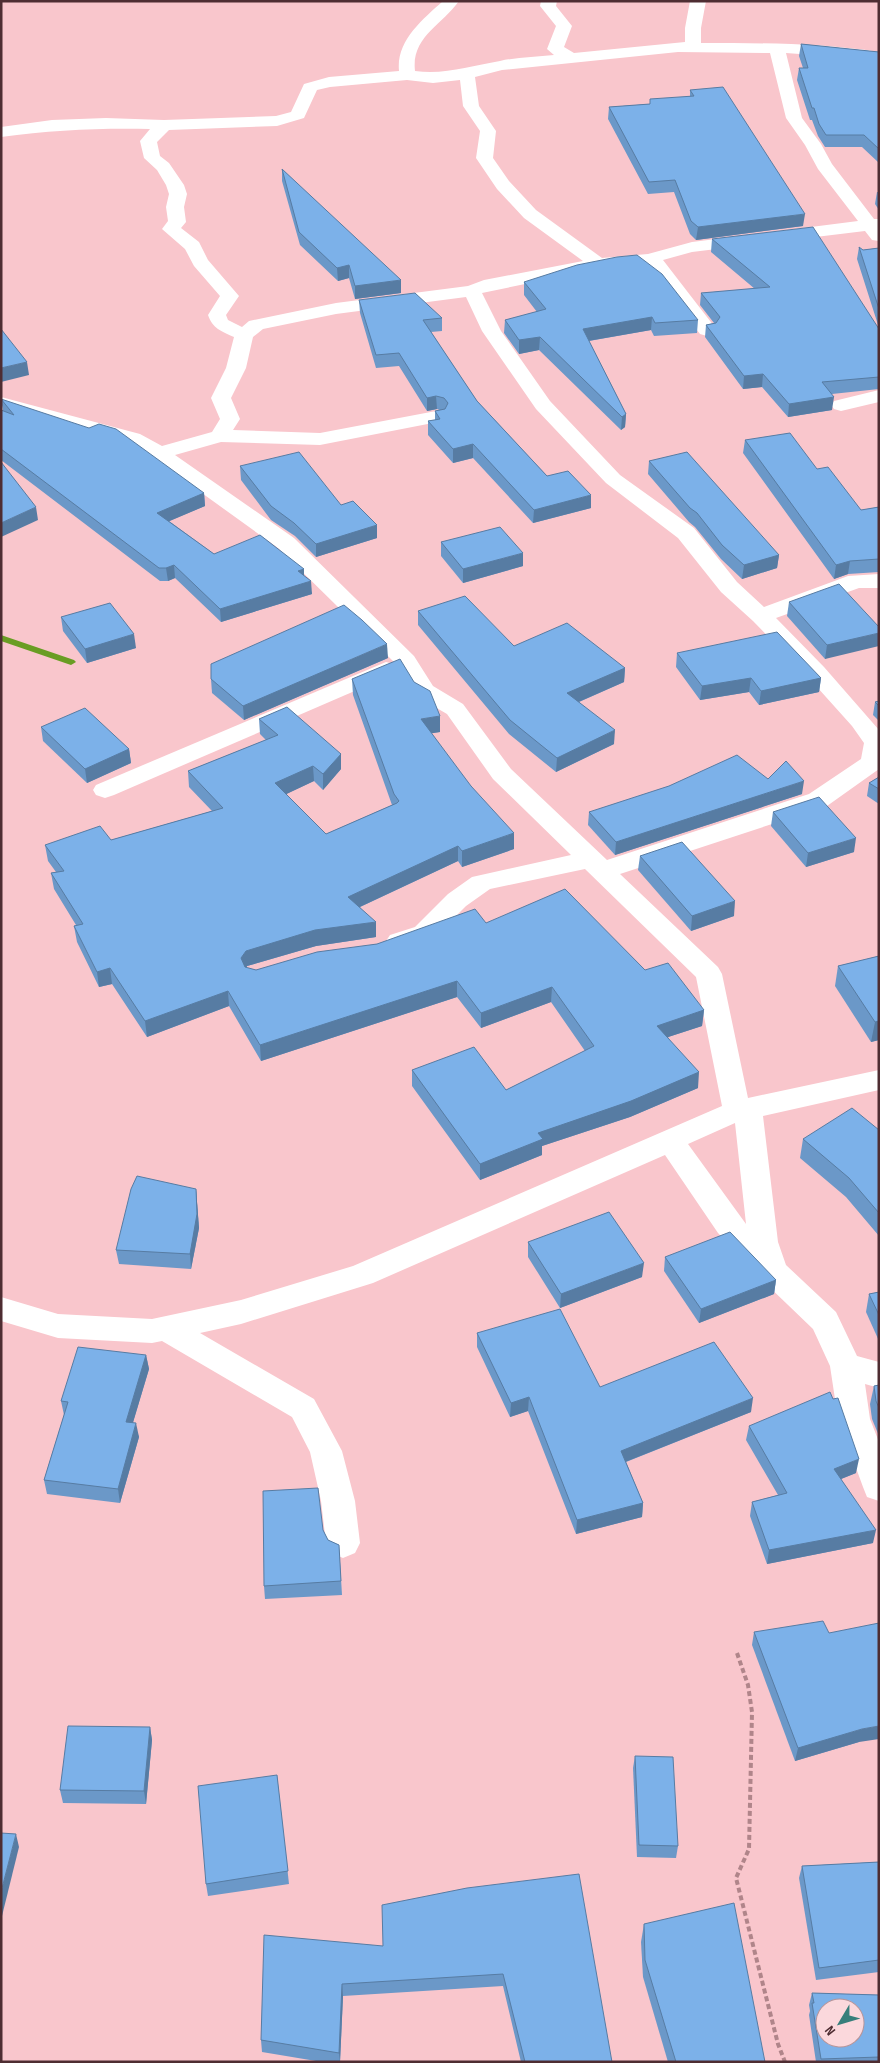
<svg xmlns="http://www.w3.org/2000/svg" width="880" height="2063" font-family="'Sofia Sans Condensed',sans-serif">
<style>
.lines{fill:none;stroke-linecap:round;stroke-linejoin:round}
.stream{fill:#699d23;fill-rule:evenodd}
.path{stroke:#b0858a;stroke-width:4;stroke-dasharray:5 3;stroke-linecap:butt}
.minor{fill:#fff;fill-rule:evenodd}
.wall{fill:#6b98c8}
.shaded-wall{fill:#577ca3}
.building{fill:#7cb1e9;stroke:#577ca3;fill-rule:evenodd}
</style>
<rect width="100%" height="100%" fill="#f9c6cc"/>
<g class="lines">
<path class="stream" d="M1 635 74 660 76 662 71 665 68 664 1 641Z"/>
<path class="path" d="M737 1653 748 1685 752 1712 749 1849 736 1878 778 2044 785 2062"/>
<g class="minor">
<path d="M443 1H459C442 25 411 37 415 71 445 75 470 66 500 61 517 57 536 57 554 55L547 49 556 26 540 6 541 1H557L556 6 572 26 564 47 574 53 685 42V28L690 1H706L701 28V43C760 43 820 43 879 52V62L854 58 786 53 802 118 821 144 832 164 874 219H879V241L872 240 865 231 692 252 663 260 717 330 714 334 707 336 700 334 647 265 598 269 482 293 501 331 550 401 620 475 694 528 737 582 764 607 848 576 879 574V588H859L776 618 824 667 879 730V769L827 806 620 874 718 967 722 974 748 1098 879 1070V1090L763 1116 778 1242 786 1265 836 1312 857 1356 879 1362V1388L865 1384 870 1419 879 1442V1501L867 1497 863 1487 838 1419 830 1366 813 1329 762 1280 718 1233 665 1155 373 1283 241 1324 200 1333 314 1399 342 1451 355 1501 360 1543 355 1553 343 1558 331 1553 326 1543 321 1501 310 1452 292 1417 162 1341 152 1343 58 1338 1 1321V1297L58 1314 152 1319 241 1300 353 1266 722 1106 696 977 585 869 490 889 466 906 433 939 399 950 390 947 386 941 390 935 415 927 448 894 472 877 571 855 493 779 447 714 416 696 397 665 278 548 152 457 126 442 1 409V397L140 434 162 446 212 432 220 419 211 398 226 368 234 337C221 331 213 329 208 315L220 296 194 266 185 249 162 229 168 221 166 207 169 194 166 185 157 170 144 158 140 141 150 129C99 128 52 130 1 137V127L52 120 106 118 164 120 276 116 291 112 304 84 329 77 399 71C396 41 422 20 443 1ZM678 52 770 53 786 118 805 145 818 169 858 221 692 242 648 254 602 258 536 210 509 181 493 158 496 131 479 106 475 77 502 70ZM407 80 433 83 460 80 463 106 480 131 476 158 497 189 524 218 583 261 484 280 468 286 336 303 249 321 242 327 228 320 226 315 239 296 208 260 199 242 181 228 186 222 184 207 187 194 184 185 169 163 160 156 157 142 169 130 277 126 304 118 317 90 330 87ZM466 297 482 331 536 409 606 483 678 538 721 592 753 621 808 677 852 726 864 743 861 759 809 794 607 860 511 769 463 704 433 686 414 656 294 538 175 455 221 442 320 445 443 421 446 417 443 413 436 411 320 433 233 430 240 419 231 398 246 368 253 337 263 329 336 314ZM735 1123 746 1224 688 1144Z"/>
<path d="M879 390V402L841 411 834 409 831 405 834 401Z"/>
<path d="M386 662 394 664 398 669 394 674 114 795 105 798 96 795 93 790 96 785Z"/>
</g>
</g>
<g class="wall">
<path d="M801 44 879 52V163L862 147H825L818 136 812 120H810L797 80 799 68H803L799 56Z"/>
<path d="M690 90 803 226 696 240 690 234 674 192 648 194 608 119 609 107 650 104 690 96Z"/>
<path d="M282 169 401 293 355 299 349 278 338 281 300 245 282 181Z"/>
<path d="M877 192H879V210L875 204Z"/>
<path d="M712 239 879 329V389L832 394V410L788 417 762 387 743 389 705 337 706 325 714 323 700 305 701 293 755 289 711 252Z"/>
<path d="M859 247 863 250 879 248V328L857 259Z"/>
<path d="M524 282 698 320 697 333 654 336 651 330 589 341 626 414 625 427 621 430 539 350 519 354 504 333 505 320 537 312 524 295Z"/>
<path d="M359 300 442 318V331L431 332 477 401 547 476 591 508 533 523 473 458 453 463 428 435V421L435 420V411L440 410 437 409 427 411 399 366 376 368 360 313Z"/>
<path d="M1 399 204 493 205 506 169 521 214 554 304 569V575L312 594 221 622 175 578 168 581H160L1 460V410L3 411Z"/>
<path d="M745 440 817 469 861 510 879 507V572L848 574 834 579 743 453Z"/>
<path d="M649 461 779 555 777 568 742 579 721 559 695 527 689 522 648 474Z"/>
<path d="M240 466 341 505 377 538 316 557 295 536 271 520 241 480Z"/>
<path d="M441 542 523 566 463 583 441 556Z"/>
<path d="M789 602 879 627 825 659 787 616Z"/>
<path d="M418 611 514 646 625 668 624 682 579 702 614 744 556 772 509 734 418 625Z"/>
<path d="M61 617 136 648 87 663 63 631Z"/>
<path d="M677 653 821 678 819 692 759 705 749 692 700 700 676 667Z"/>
<path d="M388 658 244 720 212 693 211 679Z"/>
<path d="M352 679 440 732 431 733 514 849 462 867 458 861 360 907 376 937 316 946 247 966V968L256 970 377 944 486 923 645 970 704 1010 702 1026 668 1037 698 1088 630 1117 542 1146V1155L480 1180 412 1086V1070L506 1090 585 1051 551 1002 481 1028 457 997 261 1061 229 1006 147 1037 112 984 99 987 77 942 74 926 76 925 54 889 51 873 56 872 48 861 45 845 111 840 212 811 189 787 188 771 266 740 260 734 259 719 341 754V769L323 790 314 781 286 794 326 834 392 805 353 695Z"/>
<path d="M879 701V721L873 715 875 702Z"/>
<path d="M41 727 129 749 131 763 87 783 43 741Z"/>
<path d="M879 777V804L867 796 869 783Z"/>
<path d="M768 779 802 794 615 855 588 825 589 812Z"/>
<path d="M773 812 854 852 806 867 771 826Z"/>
<path d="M640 856 734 916 691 931 638 870Z"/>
<path d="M879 956V1040L871 1042 835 986 838 966Z"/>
<path d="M879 1130V1236L846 1197 800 1158 803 1139Z"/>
<path d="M196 1189 199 1228 191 1269 119 1264 116 1250Z"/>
<path d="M528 1242 642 1277 560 1308 528 1257Z"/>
<path d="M665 1257 776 1280 774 1294 699 1323 664 1271Z"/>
<path d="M879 1292V1341L866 1312 869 1294Z"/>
<path d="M477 1333 600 1387 751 1412 626 1462 643 1503 642 1517 576 1534 528 1411 510 1417 477 1347Z"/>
<path d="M146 1355 149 1369 133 1422 139 1437 120 1503 47 1494 44 1480 64 1415 61 1401Z"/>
<path d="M879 1385V1436L872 1419 870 1404 874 1386Z"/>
<path d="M833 1399 856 1473 841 1479 873 1543 767 1564 750 1516 752 1502 778 1495 746 1440 749 1426Z"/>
<path d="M323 1530 328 1540 339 1545 342 1595 265 1599 264 1586Z"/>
<path d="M754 1632 859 1742 795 1761 752 1645Z"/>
<path d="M150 1727 152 1740 146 1804 63 1803 60 1790Z"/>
<path d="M635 1756 678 1846 676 1858 637 1857 633 1768Z"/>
<path d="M277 1775 289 1884 208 1896 206 1884Z"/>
<path d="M879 1862V1972L816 1980 799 1878 802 1866Z"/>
<path d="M467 1888 612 2062H521L503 1986 343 1996 340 2062H322L262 2052 261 2040 383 1946Z"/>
<path d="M644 1924 765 2062H668L643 1977 641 1942Z"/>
<path d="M812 1993 879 1995V2062H816L809 2015 810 2011 809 2005Z"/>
</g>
<g class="shaded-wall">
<path d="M805 214 803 226 696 240 698 227Z"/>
<path d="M349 265V278L338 281 337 268Z"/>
<path d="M401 280V293L355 299V286Z"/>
<path d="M652 317 651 330 582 342 583 329Z"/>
<path d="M540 337 539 350 519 354V340Z"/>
<path d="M27 362 29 375 1 382V368Z"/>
<path d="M763 374 762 387 743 389 744 376Z"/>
<path d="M436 396 437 409 427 411V398Z"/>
<path d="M834 397 832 410 788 417 789 404Z"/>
<path d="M626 414 625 427 621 430 622 417Z"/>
<path d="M473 444V458L453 463V449Z"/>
<path d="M204 493 205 506 158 526 157 513Z"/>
<path d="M591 495V508L533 523 534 510Z"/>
<path d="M36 507 38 520 1 537V523Z"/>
<path d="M377 525V538L316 557V544Z"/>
<path d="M523 553V566L463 583V569Z"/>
<path d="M779 555 777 568 742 579 744 565Z"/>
<path d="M850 561 848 574 834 579 836 565Z"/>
<path d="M174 565 175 578 168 581 166 568Z"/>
<path d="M304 569V582L298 571Z"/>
<path d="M311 581 312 594 221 622 220 609Z"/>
<path d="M879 633V646L825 659 827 645Z"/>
<path d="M134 634 136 648 87 663 85 649Z"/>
<path d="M387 644 388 658 244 720 243 706Z"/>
<path d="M625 668 624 682 567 707V693Z"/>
<path d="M751 678 749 692 700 700 702 686Z"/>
<path d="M821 678 819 692 759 705 761 691Z"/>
<path d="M440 716V732L421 735V719Z"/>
<path d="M615 730 614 744 556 772 557 758Z"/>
<path d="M129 749 131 763 87 783 85 769Z"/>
<path d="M341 754V769L323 790V774Z"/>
<path d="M313 766 314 781 276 799 275 783Z"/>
<path d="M804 781 802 794 615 855 616 842Z"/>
<path d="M514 833V849L462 867V851Z"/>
<path d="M856 838 854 852 806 867 808 853Z"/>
<path d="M458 846V861L349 912 348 897Z"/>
<path d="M735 901 734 916 691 931 692 916Z"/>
<path d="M376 922V937L316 946 247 966 242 974 241 958 246 951 315 930Z"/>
<path d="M110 968 112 984 99 987 97 972Z"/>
<path d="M457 981V997L261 1061 260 1045Z"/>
<path d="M552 987 551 1002 481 1028V1013Z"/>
<path d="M228 991 229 1006 147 1037 145 1021Z"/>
<path d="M704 1010 702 1026 656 1041 657 1026Z"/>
<path d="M879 1021V1040L871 1042 875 1022Z"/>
<path d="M699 1072 698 1088 630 1117 542 1146V1155L480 1180V1164L538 1133Z"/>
<path d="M196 1189 199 1228 191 1269 190 1254Z"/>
<path d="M644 1263 642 1277 560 1308 561 1294Z"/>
<path d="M776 1280 774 1294 699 1323 701 1309Z"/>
<path d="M146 1355 149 1369 129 1436 126 1422Z"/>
<path d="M529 1397 528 1411 510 1417 511 1403Z"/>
<path d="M753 1398 751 1412 620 1464 621 1451Z"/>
<path d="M136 1423 139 1437 120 1503 118 1489Z"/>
<path d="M859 1459 856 1473 831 1483 834 1469Z"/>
<path d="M643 1503 642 1517 576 1534 577 1520Z"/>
<path d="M876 1530 873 1543 767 1564 769 1550Z"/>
<path d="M879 1726V1739L859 1742 795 1761 798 1748 862 1729Z"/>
<path d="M150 1727 152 1740 146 1804 144 1791Z"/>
<path d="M16 1834 19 1847 1 1920V1892Z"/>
<path d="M342 1984 343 1996 340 2062 339 2053Z"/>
</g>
<g class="building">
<path d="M801 44 879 52V149L864 135H826L819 124 814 108H812L799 68H808Z"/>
<path d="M723 87 805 214 698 227 691 221 675 180 649 182 609 107 650 104V99L694 96 690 90Z"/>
<path d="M282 169 401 280 355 286 349 265 337 268 299 232Z"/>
<path d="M813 227 879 329V377L822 382 834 397 789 404 763 374 744 376 706 325 716 323 720 317 701 293 770 287 712 239Z"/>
<path d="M859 247 863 250 879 248V309Z"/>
<path d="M637 255 662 274 698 320 655 323 652 317 583 329 626 414 622 417 540 337 519 340 505 320 546 309 524 282 577 265 617 257Z"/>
<path d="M415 293 442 318 423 320 477 401 547 476 568 471 591 495 534 510 473 444 453 449 428 421 440 419 435 411 445 409 448 403 444 398 436 396 427 398 399 353 376 355 359 300Z"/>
<path d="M1 329 27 362 1 368Z"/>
<path d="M1 399 89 428 99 424 116 429 204 493 157 513 214 554 260 535 304 569 298 571 311 581 220 609 174 565 166 568H159L1 449V410L14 415Z"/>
<path d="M790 433 817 469 828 467 861 510 879 507V559L850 561 836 565 745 440Z"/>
<path d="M299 452 341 505 353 501 377 525 316 544 294 523 271 506 240 466Z"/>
<path d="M687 452 779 555 744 565 722 545 697 513 690 508 649 461Z"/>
<path d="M1 462 36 507 1 523Z"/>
<path d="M500 527 523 553 463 569 441 542Z"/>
<path d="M839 584 879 627V633L827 645 789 602Z"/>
<path d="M465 596 514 646 567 623 625 668 567 693 615 730 557 758 510 720 418 611Z"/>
<path d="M110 603 134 634 85 649 61 617Z"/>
<path d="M344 605 362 620 387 644 243 706 211 679V664Z"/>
<path d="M777 632 821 678 761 691 751 678 702 686 677 653Z"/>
<path d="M400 659 414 682 430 691 440 716 421 719 471 786 514 833 462 851 458 846 348 897 376 922 315 930 246 951 241 958 245 967 256 970 317 952 377 944 475 909 486 923 565 889 645 970 668 963 704 1010 657 1026 699 1072 631 1101 538 1133 543 1139 480 1164 412 1070 474 1047 506 1090 594 1046 552 987 481 1013 457 981 260 1045 228 991 145 1021 110 968 97 972 74 926 83 924 51 873 64 871 45 845 100 826 111 840 223 808 188 771 278 735 259 719 287 707 341 754 323 774 313 766 275 783 326 834 397 803 399 801 394 794 352 679Z"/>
<path d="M879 701V706L875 702Z"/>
<path d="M85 708 129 749 85 769 41 727Z"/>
<path d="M737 755 768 779 786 761 804 781 616 842 589 812 669 786Z"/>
<path d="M879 777V789L869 783Z"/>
<path d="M819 797 856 838 808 853 773 812Z"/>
<path d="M682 842 735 901 692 916 640 856Z"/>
<path d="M879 956V1021L875 1022 838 966Z"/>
<path d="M852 1108 879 1130V1213L849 1178 803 1139Z"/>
<path d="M137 1176 196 1189 197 1214 190 1254 116 1250 131 1189Z"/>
<path d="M609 1212 644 1263 561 1294 528 1242Z"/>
<path d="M730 1232 776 1280 701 1309 665 1257Z"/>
<path d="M879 1292V1315L869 1294Z"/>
<path d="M560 1309 600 1387 714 1342 753 1398 621 1451 643 1503 577 1520 529 1397 511 1403 477 1333Z"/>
<path d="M78 1347 146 1355 126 1422 136 1423 118 1489 44 1480 68 1402 61 1401Z"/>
<path d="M879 1385V1408L876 1401 874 1386Z"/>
<path d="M830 1392 833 1399 838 1398 859 1459 834 1469 876 1530 769 1550 752 1502 787 1493 749 1426Z"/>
<path d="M318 1488 323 1530 328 1540 339 1545 341 1581 264 1586 263 1491Z"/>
<path d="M823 1621 829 1633 879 1623V1726L862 1729 798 1748 754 1632Z"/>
<path d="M68 1726 150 1727 144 1791 60 1790Z"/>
<path d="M635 1756 673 1757 678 1846 639 1845Z"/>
<path d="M277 1775 288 1871 206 1884 198 1786Z"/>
<path d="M1 1833 16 1834 1 1892Z"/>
<path d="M879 1862V1960L819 1968 802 1866Z"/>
<path d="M579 1874 612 2062H525L503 1974 342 1984 339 2053 261 2040 264 1935 383 1946 382 1905 467 1888Z"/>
<path d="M734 1903 765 2062H676L645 1960 644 1924Z"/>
<path d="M812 1993 879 1995V2057L821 2059 812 2003H814ZM825 2008H855V2038H825Z"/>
</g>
<rect width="880" height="2063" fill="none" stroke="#4e2d32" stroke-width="5"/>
<g transform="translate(840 2023) rotate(232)"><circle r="24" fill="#fbd8dc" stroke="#b69498"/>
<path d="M0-4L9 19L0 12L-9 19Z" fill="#377f7b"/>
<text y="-8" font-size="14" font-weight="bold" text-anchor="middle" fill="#4e2d32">N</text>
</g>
</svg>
